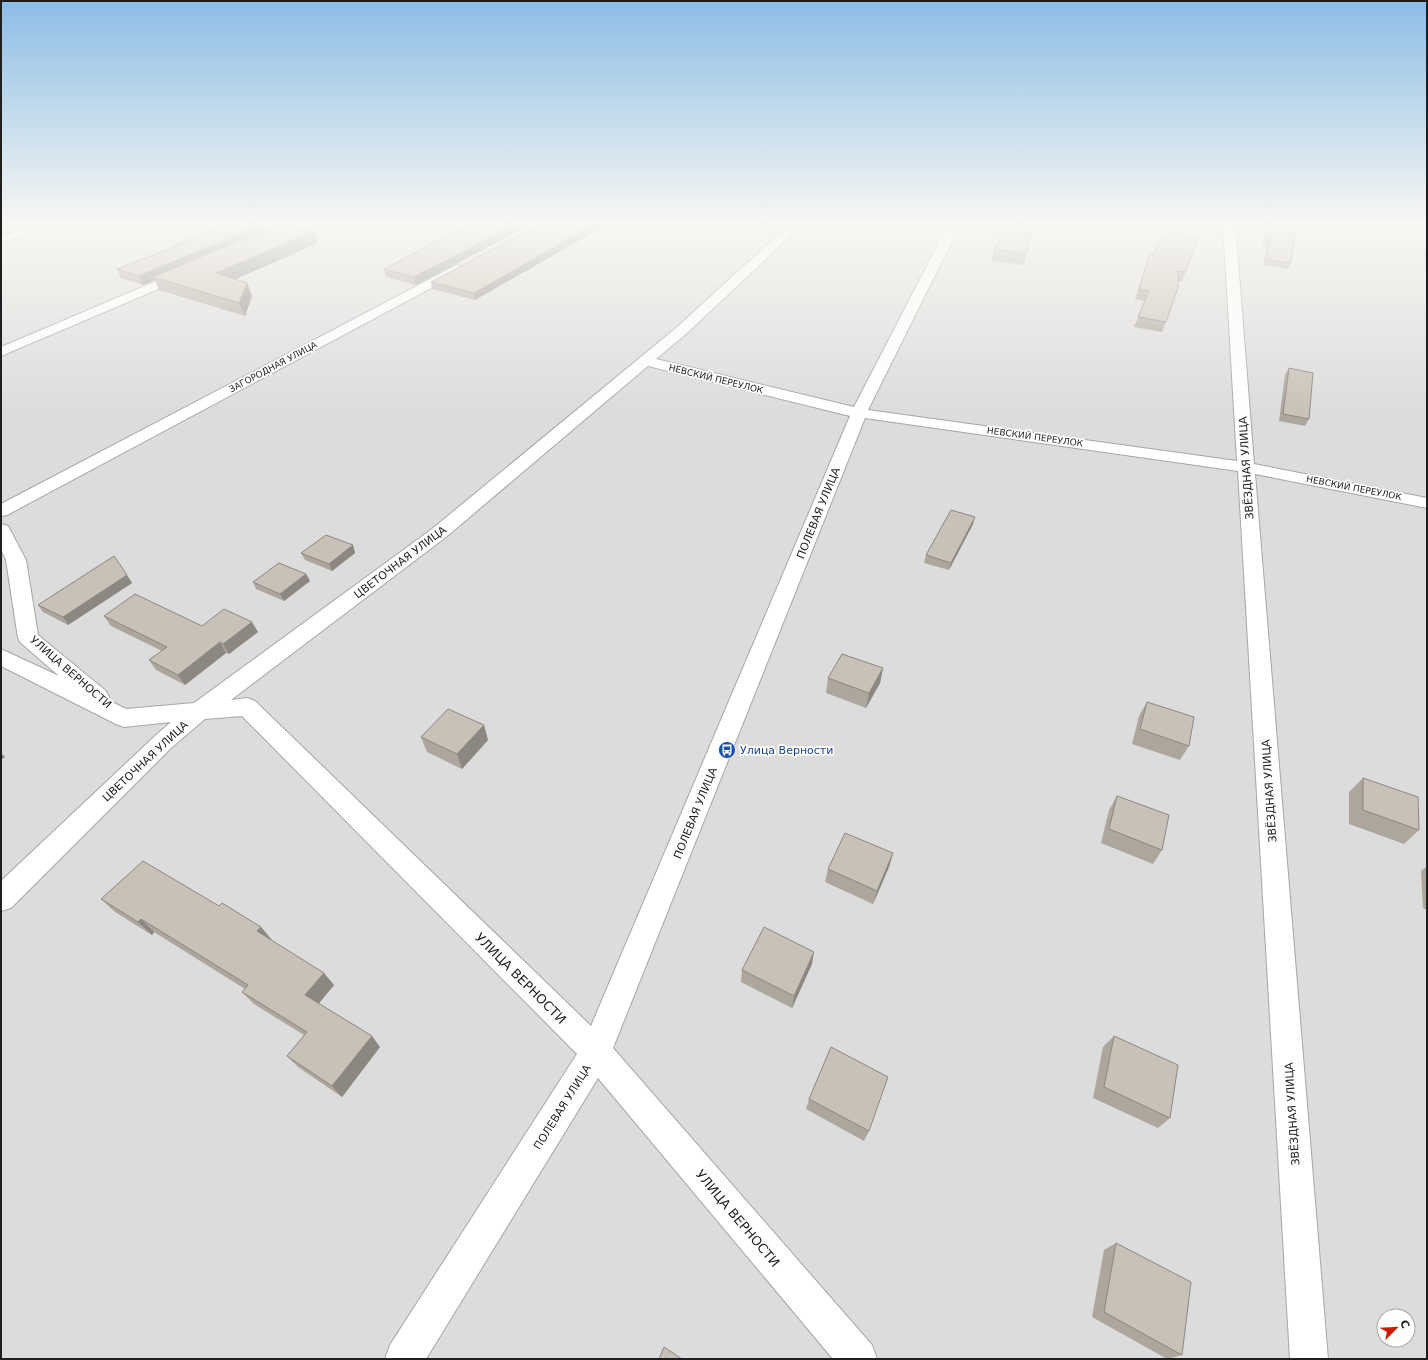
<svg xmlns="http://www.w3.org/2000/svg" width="1428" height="1360" font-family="'DejaVu Sans',sans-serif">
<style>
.residential{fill:#dddcdc;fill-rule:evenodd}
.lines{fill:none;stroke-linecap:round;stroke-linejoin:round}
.street-casing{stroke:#a6a6a6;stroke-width:2}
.street{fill:#fff;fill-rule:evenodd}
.wall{fill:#aca69d}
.shaded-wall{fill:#8c8780}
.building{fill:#c8c1b7;stroke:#8c8780}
.labels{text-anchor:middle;stroke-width:3.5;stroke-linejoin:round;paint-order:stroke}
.far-street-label{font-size:9px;fill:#1f1f1f;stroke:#fff}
.street-label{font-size:11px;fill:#1f1f1f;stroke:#fff}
.transit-label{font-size:11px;fill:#164399;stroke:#fff;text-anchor:start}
.near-street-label{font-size:13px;fill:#1f1f1f;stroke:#fff}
</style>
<rect width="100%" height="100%" fill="#f0eee4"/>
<path class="residential" d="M1 223H1427V1359H1ZM1384 1316H1408V1340H1384Z"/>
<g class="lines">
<g class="street-casing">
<g id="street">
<path d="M39 223H56L54 225 1 243V236Z"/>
<path d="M292 223H308L306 225 270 240H262L260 238 262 236Z"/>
<path d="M791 223H804L686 334 656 359 854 407 949 223H961L868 410 1237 461 1223 223H1235L1254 464 1427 498V508L1255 474 1328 1359H1290L1238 471 865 418 613 1048 872 1345 877 1359H833L598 1078 426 1359H385L390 1345 577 1054 242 716 205 719 171 748 11 908 1 911V881L155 736 171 722 124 727 116 724 1 666V649L59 676 21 643 18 638 6 560 1 549V524L8 526 26 560 38 635 106 691 109 697 108 700 126 709 194 703 432 529 676 328ZM648 366 850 416 591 1026 255 701 247 698 231 700 446 537Z"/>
<path d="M457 265 461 266 463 269 461 272 7 515 1 516V504Z"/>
<path d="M185 269 189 270 191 273 189 276 1 356V347Z"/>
</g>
</g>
<use href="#street" class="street"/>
</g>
<g class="wall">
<path d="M473 223H534L416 285 386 277 384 269Z"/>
<path d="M542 223 475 300 432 289 431 282Z"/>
<path d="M1007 223H1036L1030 237 1024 265 991 261 994 250Z"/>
<path d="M1265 223H1297L1291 263 1288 269 1263 265 1267 247H1262L1268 225 1264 224Z"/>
<path d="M1301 223H1335L1332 228Z"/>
<path d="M268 229 318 243 235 279 247 283 252 296 245 316 159 290 155 280 143 285 121 278 117 269 177 245V244Z"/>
<path d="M1187 237 1198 239 1182 282H1178L1166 322 1162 332 1134 327 1145 301 1135 299 1150 253 1154 254Z"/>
<path d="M1427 246V282L1424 252Z"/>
<path d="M1289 368 1309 419 1305 426 1279 421 1285 375Z"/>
<path d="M973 524 949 570 924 563 926 555Z"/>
<path d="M353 545 355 553 332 571 305 560 301 553Z"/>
<path d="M306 574 310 581 284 601 256 589 253 582Z"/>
<path d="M132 583 68 625 43 612 38 605Z"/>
<path d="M104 616 202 626 258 632 229 654 226 653 185 685 156 670 149 660 162 651 111 626Z"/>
<path d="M883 668 880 683 866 708 826 693 828 678Z"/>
<path d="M1147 702 1189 746 1180 760 1132 744 1139 716Z"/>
<path d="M421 737 488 740 462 769 427 752Z"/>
<path d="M1363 778 1419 830 1404 844 1349 824V792Z"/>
<path d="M1117 796 1162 850 1153 864 1101 843 1109 810Z"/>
<path d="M893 853 889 867 873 904 825 882 828 869Z"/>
<path d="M1427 866V910L1423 908 1421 871Z"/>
<path d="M101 899 272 940H271L334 985 319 1003 380 1047 342 1097 298 1067 287 1056 304 1035 254 1004 242 992 245 989 154 932 152 935 115 912Z"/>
<path d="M812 964 792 1008 741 982 742 970Z"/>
<path d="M1114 1036 1170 1118 1158 1128 1093 1098 1103 1047Z"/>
<path d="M809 1099 869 1131 864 1141 806 1109Z"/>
<path d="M1116 1243 1182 1355 1167 1359 1092 1317 1104 1250Z"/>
</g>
<g class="shaded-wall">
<path d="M266 223 269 231 153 277 155 280 143 285 139 276Z"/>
<path d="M519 223H534L416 285 414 277Z"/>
<path d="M597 223H610L475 300 474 293Z"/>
<path d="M1034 223H1036L1029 240 1032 229Z"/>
<path d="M314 231 318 243 222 285 216 273Z"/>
<path d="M247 283 252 296 245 316 239 303Z"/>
<path d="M975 517 973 524 949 570 951 563Z"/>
<path d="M353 545 355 553 332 571 329 564Z"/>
<path d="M306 574 310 581 284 601 280 594Z"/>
<path d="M127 575 132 583 68 625 63 617Z"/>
<path d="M252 622 258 632 229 654 223 644Z"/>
<path d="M220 642 226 653 185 685 178 675Z"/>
<path d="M883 668 880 683 866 708 869 693Z"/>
<path d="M484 725 488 740 462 769 457 754Z"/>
<path d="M1 753 5 757 1 760Z"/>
<path d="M893 853 889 867 873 904 877 891Z"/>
<path d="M141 919 154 932 152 935 138 922Z"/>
<path d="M261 927 272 940 267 944 257 931Z"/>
<path d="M814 952 812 964 792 1008 794 996Z"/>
<path d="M324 973 334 985 316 1007 305 995Z"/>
<path d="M372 1036 380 1047 342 1097 332 1086Z"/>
</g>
<g class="building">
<path d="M228 223H266L139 276 117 269 179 245 177 244Z"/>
<path d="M282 223 314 231 216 273 247 283 239 303 153 277Z"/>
<path d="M473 223H519L414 277 384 269Z"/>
<path d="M542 223H597L474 293 431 282Z"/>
<path d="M1007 223H1034L1032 229 1027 253 994 250Z"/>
<path d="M1167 223H1192L1187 237 1198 239 1185 272 1178 271V288L1166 322 1138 317 1149 291 1139 289 1150 253 1154 254Z"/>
<path d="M1269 223H1297L1291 263 1266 259 1270 241H1265Z"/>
<path d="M1289 368 1313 373 1309 419 1283 414Z"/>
<path d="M951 510 975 517 951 563 926 555Z"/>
<path d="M326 535 353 545 329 564 301 553Z"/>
<path d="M114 556 127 575 63 617 38 605Z"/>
<path d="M279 563 306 574 280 594 253 582Z"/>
<path d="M135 594 202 626 224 609 252 622 223 644 220 642 178 675 149 660 167 647 104 616Z"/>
<path d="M842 654 883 668 869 693 828 678Z"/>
<path d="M1147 702 1194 717 1189 746 1140 729Z"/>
<path d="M448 709 484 725 457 754 421 737Z"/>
<path d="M1363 778 1418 797 1419 830 1363 810Z"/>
<path d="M1117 796 1169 815 1162 850 1109 829Z"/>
<path d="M845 833 893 853 877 891 828 869Z"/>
<path d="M143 861 219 906 222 903 261 927 257 931 324 973 305 995 372 1036 332 1086 287 1056 307 1032 242 992 248 985 141 919 138 922 101 899Z"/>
<path d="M764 927 814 952 794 996 742 970Z"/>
<path d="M1114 1036 1178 1065 1170 1118 1104 1087Z"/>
<path d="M831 1047 888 1077 869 1131 809 1099Z"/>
<path d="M1116 1243 1191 1282 1182 1355 1104 1312Z"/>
<path d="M664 1347 682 1359H659Z"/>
</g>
<linearGradient id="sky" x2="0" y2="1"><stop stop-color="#8cbde5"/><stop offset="0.54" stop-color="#f8f7f3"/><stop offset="1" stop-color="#f8f7f3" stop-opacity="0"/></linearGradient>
<rect width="1428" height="413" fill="url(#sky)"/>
<defs>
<g id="bus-disc" transform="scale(0.9)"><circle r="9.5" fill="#1a4fb4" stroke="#fff"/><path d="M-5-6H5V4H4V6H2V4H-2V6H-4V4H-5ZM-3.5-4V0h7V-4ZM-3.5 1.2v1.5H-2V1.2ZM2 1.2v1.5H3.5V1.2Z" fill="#fff"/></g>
</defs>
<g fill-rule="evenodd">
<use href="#bus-disc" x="727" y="750"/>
</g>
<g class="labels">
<g class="far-street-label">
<text transform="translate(273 367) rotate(-28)" y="3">ЗАГОРОДНАЯ УЛИЦА</text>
<text transform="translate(716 379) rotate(14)" y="3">НЕВСКИЙ ПЕРЕУЛОК</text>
<text transform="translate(1035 437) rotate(8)" y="3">НЕВСКИЙ ПЕРЕУЛОК</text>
<text transform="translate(1354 488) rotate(11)" y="3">НЕВСКИЙ ПЕРЕУЛОК</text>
</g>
<g class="street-label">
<text transform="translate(1246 468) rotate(-94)" y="4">ЗВЁЗДНАЯ УЛИЦА</text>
<text transform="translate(818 513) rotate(-68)" y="4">ПОЛЕВАЯ УЛИЦА</text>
<text transform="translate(400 562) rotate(-37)" y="4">ЦВЕТОЧНАЯ УЛИЦА</text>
<text transform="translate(71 672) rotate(41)" y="4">УЛИЦА ВЕРНОСТИ</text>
<text transform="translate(145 761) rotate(-43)" y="4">ЦВЕТОЧНАЯ УЛИЦА</text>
<text transform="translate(1269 791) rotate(-94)" y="4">ЗВЁЗДНАЯ УЛИЦА</text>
<text transform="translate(695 813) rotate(-68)" y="4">ПОЛЕВАЯ УЛИЦА</text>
<text transform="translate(562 1107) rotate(-58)" y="4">ПОЛЕВАЯ УЛИЦА</text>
<text transform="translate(1292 1114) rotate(-94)" y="4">ЗВЁЗДНАЯ УЛИЦА</text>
</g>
<g class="transit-label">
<text x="740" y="754">Улица Верности</text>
</g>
<g class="near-street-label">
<text transform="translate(521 978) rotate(45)" y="5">УЛИЦА ВЕРНОСТИ</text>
<text transform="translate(738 1218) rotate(50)" y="5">УЛИЦА ВЕРНОСТИ</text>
</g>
</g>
<rect width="1428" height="1360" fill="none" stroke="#1f1f1f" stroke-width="4"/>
<g transform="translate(1396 1328) rotate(66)"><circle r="19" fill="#ffffff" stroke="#a5a5a5"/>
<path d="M0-3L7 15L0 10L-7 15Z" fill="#ce1b00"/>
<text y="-6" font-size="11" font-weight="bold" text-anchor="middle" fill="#1f1f1f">С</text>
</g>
</svg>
